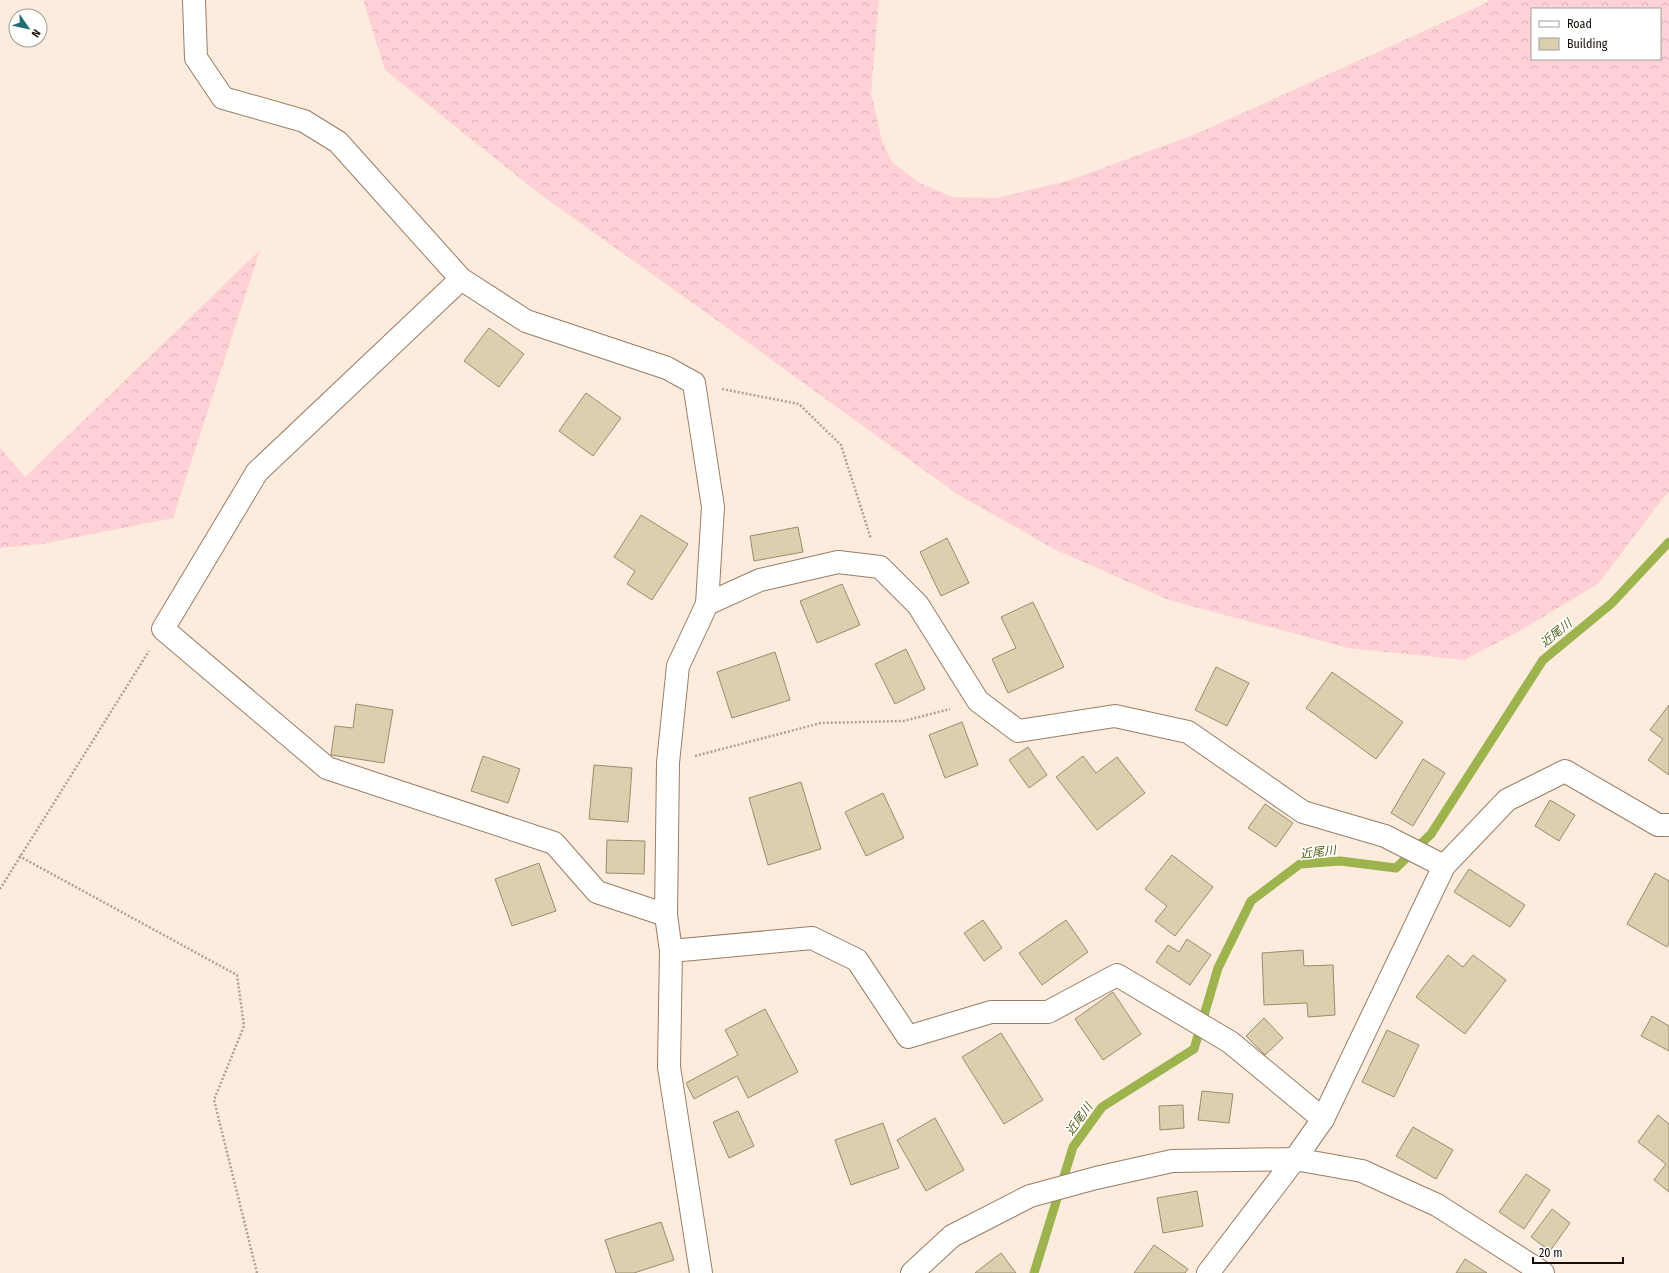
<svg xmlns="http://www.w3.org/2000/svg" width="1669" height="1273" font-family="'Fira Sans Condensed','Noto Sans JP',sans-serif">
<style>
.forest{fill:url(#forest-crowns);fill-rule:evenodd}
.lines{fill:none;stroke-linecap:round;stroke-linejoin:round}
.stream{stroke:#9cb34e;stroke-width:9}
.building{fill:#dad0ae;stroke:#978d6d}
.minor-casing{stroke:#977e66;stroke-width:24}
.path{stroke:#aea093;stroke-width:2.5;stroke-dasharray:2 2;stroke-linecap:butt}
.minor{stroke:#fff;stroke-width:22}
.labels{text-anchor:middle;stroke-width:3;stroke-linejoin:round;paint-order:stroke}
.water-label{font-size:12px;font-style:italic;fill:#4f5e16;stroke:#fff}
</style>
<defs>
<pattern id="forest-crowns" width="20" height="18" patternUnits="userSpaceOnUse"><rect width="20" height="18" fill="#fed1d7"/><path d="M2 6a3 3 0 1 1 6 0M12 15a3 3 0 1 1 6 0" fill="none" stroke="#d9b2b7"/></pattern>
</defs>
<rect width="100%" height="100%" fill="#fdecdd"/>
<g class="forest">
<path d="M363 0H879L871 93 882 141 892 162 918 182 952 197 996 198 1067 181 1196 134 1482 5 1490 0H1669V492L1664 497 1598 584 1516 633 1464 660 1348 648 1169 600 1056 550 957 494 729 329 541 195 385 70ZM1532 9H1660V59H1532Z"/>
<path d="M260 250 173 518 42 544 0 548V448L25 477Z"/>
</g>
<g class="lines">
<path class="stream" d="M1034 1273 1073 1147 1102 1107 1194 1049 1218 968 1251 901 1300 864 1340 861 1396 868 1431 834 1543 660 1612 603 1669 542"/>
</g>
<g class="building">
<path d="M489 328 524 354 499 387 464 361Z"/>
<path d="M586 393 621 418 593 456 559 431Z"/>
<path d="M641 515 688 544 652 600 627 584 635 571 614 557Z"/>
<path d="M798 527 803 552 754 561 750 536Z"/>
<path d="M947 538 969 583 941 596 920 552Z"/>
<path d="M842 584 860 625 817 643 800 601Z"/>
<path d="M1033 602 1064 667 1008 693 992 659 1016 648 1001 617Z"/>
<path d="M906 649 925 689 895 704 875 664Z"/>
<path d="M775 652 790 700 732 718 717 672Z"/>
<path d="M1216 667 1249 683 1227 726 1195 710Z"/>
<path d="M1332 672 1403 722 1376 759 1306 708Z"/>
<path d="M356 704 393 710 384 763 331 755 335 726 353 728Z"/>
<path d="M1669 705V775L1648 760 1663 739 1650 730Z"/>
<path d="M962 722 978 765 945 778 929 735Z"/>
<path d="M1028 747 1047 775 1029 788 1009 760Z"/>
<path d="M483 756 520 769 508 803 471 791Z"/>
<path d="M1083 756 1096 773 1117 757 1145 793 1097 830 1056 777Z"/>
<path d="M1423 759 1445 773 1413 826 1391 813Z"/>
<path d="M594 765 632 768 628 822 589 819Z"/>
<path d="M801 782 821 849 768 865 749 798Z"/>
<path d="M883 793 904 838 866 856 845 812Z"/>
<path d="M1550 800 1575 815 1559 841 1535 826Z"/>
<path d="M1265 804 1293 823 1276 847 1248 828Z"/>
<path d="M607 840 645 841 644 874 606 873Z"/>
<path d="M1172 855 1213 887 1175 936 1155 921 1167 906 1145 889Z"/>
<path d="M539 863 556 911 512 926 495 879Z"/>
<path d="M1469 869 1525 905 1510 927 1454 892Z"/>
<path d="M1655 873 1669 881V943L1667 947 1627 924Z"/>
<path d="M983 920 1002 948 984 961 964 933Z"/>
<path d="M1066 920 1088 952 1042 985 1019 953Z"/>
<path d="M1187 939 1211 955 1190 985 1156 962 1168 945 1179 952Z"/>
<path d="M1303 950 1304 966 1333 965 1335 1015 1308 1017 1307 1003 1264 1005 1262 953Z"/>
<path d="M1448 955 1463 967 1473 955 1506 980 1465 1034 1416 997Z"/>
<path d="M1113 992 1141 1034 1103 1060 1075 1019Z"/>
<path d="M765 1009 798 1072 748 1098 737 1076 694 1099 686 1083 738 1055 725 1030Z"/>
<path d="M1652 1016 1669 1026V1051L1641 1036Z"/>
<path d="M1264 1018 1283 1038 1265 1055 1246 1036Z"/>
<path d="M1387 1030 1419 1045 1394 1097 1362 1082Z"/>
<path d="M1001 1033 1043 1100 1004 1124 962 1057Z"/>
<path d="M1202 1091 1233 1094 1229 1123 1198 1120Z"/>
<path d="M1183 1105 1184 1128 1160 1130 1159 1106Z"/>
<path d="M738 1111 754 1146 729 1158 713 1122Z"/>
<path d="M1658 1115 1669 1124V1192L1654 1180 1666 1164 1638 1142Z"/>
<path d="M935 1118 964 1170 926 1191 897 1140Z"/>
<path d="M883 1123 899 1168 851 1185 835 1140Z"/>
<path d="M1413 1127 1453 1150 1436 1179 1396 1156Z"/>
<path d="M1526 1174 1550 1190 1524 1229 1499 1212Z"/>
<path d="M1197 1191 1203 1226 1163 1233 1157 1198Z"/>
<path d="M1552 1209 1570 1223 1550 1251 1531 1237Z"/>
<path d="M661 1222 674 1260 634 1273H616L605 1240Z"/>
<path d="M1154 1245 1188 1269 1185 1273H1134Z"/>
<path d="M1001 1253 1016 1273H975Z"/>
<path d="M1465 1259 1487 1273H1456Z"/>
</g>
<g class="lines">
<g class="minor-casing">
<g id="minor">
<path d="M194 0 196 58 223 98 304 121 338 142 461 279 526 321 667 368 694 383 713 507 707 604"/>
<path d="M461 279 257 472 163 629 327 768 554 843 597 892 666 915"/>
<path d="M671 951 812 938 857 960 908 1037 991 1012H1048L1117 975 1230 1042 1323 1119"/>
<path d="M701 1273 669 1067 671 951 666 915 668 763 678 666 707 604 760 580 838 562 880 567 918 605 978 701 1018 731 1115 716 1188 732 1303 812 1385 836 1444 866"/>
<path d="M912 1273 952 1236 1030 1196 1096 1178 1172 1161 1295 1159 1362 1171 1437 1205 1543 1273"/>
<path d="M1208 1273 1295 1159 1323 1119 1444 866 1507 800 1565 771 1658 825H1669"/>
</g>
</g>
<g class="path">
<path d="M722 389 799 404 841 445 871 539"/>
<path d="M695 756 821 723 904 721 950 709"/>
<path d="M19 856 237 975 244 1026 214 1100 257 1273"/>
<path d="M0 889 149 651"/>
</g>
<use href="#minor" class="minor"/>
</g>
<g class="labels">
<g class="water-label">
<text transform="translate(1556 633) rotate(-39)" y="4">近尾川</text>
<text transform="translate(1318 852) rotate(-7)" y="4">近尾川</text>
<text transform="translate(1079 1119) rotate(-54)" y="4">近尾川</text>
</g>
</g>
<rect x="1531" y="8" width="130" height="52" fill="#ffffff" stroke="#a29e9b"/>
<rect x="1539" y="21" width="20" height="6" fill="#ffffff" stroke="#a29e9b"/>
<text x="1567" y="28" font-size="12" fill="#160d05">Road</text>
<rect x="1539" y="38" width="20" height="12" fill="#dad0ae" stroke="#a29e9b"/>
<text x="1567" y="48" font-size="12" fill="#160d05">Building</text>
<g transform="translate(28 28) rotate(124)"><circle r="19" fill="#ffffff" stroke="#a29e9b"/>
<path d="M0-3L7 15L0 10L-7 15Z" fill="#216c73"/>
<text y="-6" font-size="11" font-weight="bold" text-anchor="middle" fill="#160d05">N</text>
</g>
<path d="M1533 1257v6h90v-6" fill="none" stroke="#160d05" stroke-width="2"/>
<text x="1539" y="1257" font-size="12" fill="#160d05" stroke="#ffffff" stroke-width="3" paint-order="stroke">20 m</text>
</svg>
